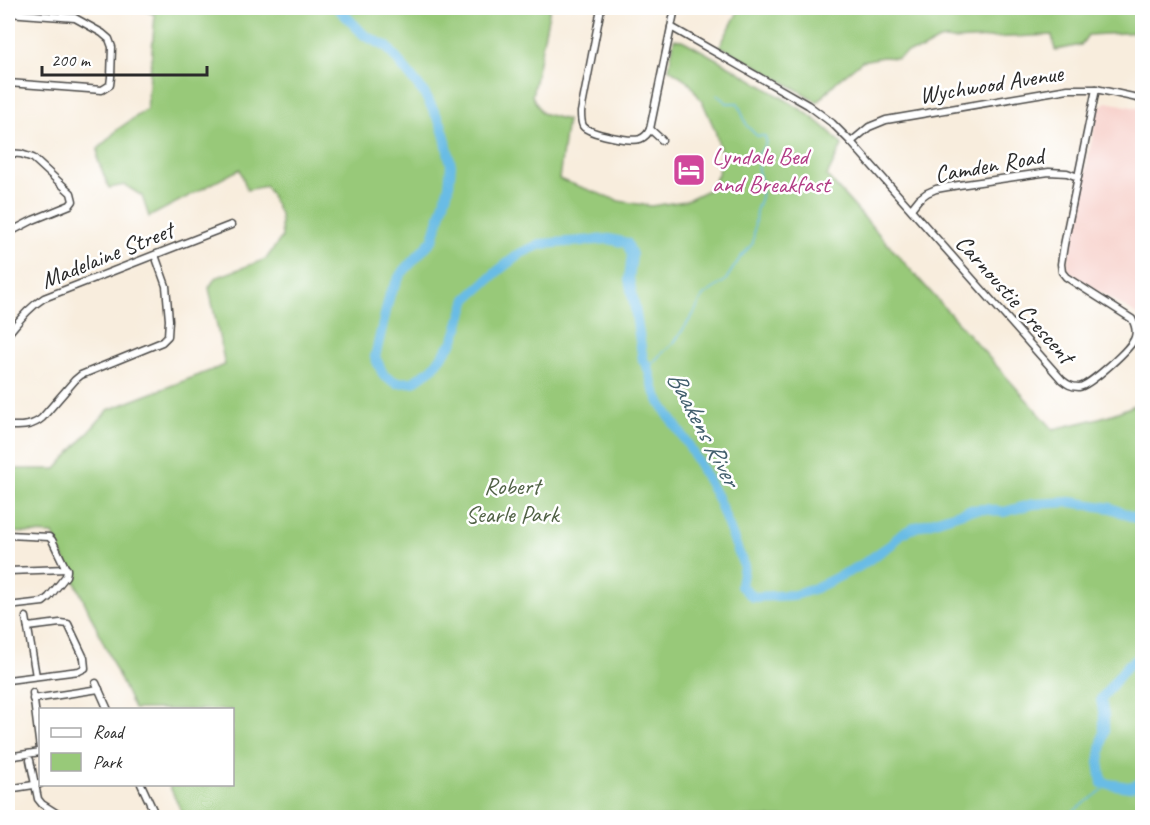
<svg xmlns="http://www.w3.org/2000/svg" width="1150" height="825" font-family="Caveat,sans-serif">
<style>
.built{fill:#f7d0ca}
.green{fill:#98c979;stroke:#627a52;stroke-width:1.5}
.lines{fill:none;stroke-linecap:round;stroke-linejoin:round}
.stream{stroke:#69bce5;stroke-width:1.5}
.river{stroke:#69bce5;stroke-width:10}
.minor-casing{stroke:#4a4846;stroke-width:9}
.minor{stroke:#fff;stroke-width:6}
.labels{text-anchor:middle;stroke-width:5;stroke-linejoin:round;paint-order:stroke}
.street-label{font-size:24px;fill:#2b2b2b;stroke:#fff}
.hotel-label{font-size:24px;fill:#b23c85;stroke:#fff;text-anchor:start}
.park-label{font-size:24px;fill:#516246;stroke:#fff}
.water-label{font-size:26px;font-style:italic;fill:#415e6c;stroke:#fff}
</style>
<rect width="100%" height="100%" fill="#fff"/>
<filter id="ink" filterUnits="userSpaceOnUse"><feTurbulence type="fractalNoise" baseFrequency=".0167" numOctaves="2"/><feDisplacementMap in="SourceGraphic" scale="12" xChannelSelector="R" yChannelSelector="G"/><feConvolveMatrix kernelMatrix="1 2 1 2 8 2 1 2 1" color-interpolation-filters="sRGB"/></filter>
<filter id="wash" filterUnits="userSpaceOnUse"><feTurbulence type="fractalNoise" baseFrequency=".008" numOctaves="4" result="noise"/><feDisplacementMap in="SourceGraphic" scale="24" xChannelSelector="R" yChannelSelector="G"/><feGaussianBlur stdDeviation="1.35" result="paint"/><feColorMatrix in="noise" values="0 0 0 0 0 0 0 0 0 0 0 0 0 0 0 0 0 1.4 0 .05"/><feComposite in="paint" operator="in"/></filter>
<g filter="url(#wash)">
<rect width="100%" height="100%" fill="#f8eddd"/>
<path class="built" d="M1107 102 1142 109V318L1071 274 1067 264 1098 108Z"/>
<g class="green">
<path d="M141 8H550L532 96 542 113 567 120 559 179 619 201 651 206 685 201 708 190 718 175 721 153 715 130 703 103 688 81 669 69 674 39 682 40C714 57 745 75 776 94 801 109 824 123 842 145L827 176 1053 429C1083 422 1116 416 1142 401V817L216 818 214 816 184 817 169 785 232 784V710L134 709 53 534 8 532V513H13L14 469H56L108 410 225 365 209 288 215 278 266 259 282 237 280 214 266 186 247 190 240 169 149 217 142 196 125 185 109 188 98 160V149L118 129 147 109 155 15Z"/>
<path d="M740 8H1142V32L1088 35 1081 45 1055 50 1052 35 952 40 946 39 939 40 921 50 907 52 898 58 883 57 862 61 836 82 818 102 757 66 720 46Z"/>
</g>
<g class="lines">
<g class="stream">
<path d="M648 368 660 355 673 344 693 315 703 296 725 281 740 258 753 243 756 211 761 197 762 183 758 171 757 156C762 150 768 144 765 136H757L747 126 738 103H727L717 95"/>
<path d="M1064 818 1111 784"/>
</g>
<g class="river">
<path d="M338 8 364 35 387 47 424 93 441 124 445 137 451 165 449 186 433 239 401 274 390 294 375 357 384 376 397 383 413 382 433 368 454 340 467 299 499 270 521 253 541 244 609 239 627 243 632 255 629 279 635 308 643 360 648 368 654 389 661 404 689 446 718 499 744 566 741 586 753 597 795 595 816 588 860 566 892 544 901 534 916 527 969 510 986 509 1004 512 1033 504 1071 502 1111 508 1142 521"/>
<path d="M1142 656 1128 665 1101 699 1104 716V732L1099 762 1102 783 1129 787 1142 783"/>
</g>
</g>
</g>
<g filter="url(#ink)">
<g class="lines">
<g class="minor-casing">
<g id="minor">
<path d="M601 8 581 112C581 117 581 122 583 126 589 134 630 142 640 139 645 137 648 134 650 129L675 8"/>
<path d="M8 13 75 18 102 33 109 39 112 47 111 77 110 85 102 90 8 83"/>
<path d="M671 27 808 105 832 123 851 142 1062 380C1067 384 1071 387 1079 387 1089 386 1133 347 1135 337 1137 331 1135 325 1132 319L1066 277 1062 272 1061 264 1064 245 1096 89"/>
<path d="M650 129 662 140"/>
<path d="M851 142 869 127 886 120 1068 89H1096L1142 99"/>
<path d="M8 153 21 154 33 158 71 193 73 201 70 205 33 220 8 233"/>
<path d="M911 209 919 199 927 193 936 189 959 185 1049 172 1067 173 1078 177"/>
<path d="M8 334C19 321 29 307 44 298L231 225"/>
<path d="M8 426C20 426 32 427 42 418L75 380 81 375 162 342 168 336 169 320 166 286 155 255"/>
<path d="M8 535 49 537 52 540 67 571 66 576 49 597 43 602 8 606"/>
<path d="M8 571 67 569"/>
<path d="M26 617 36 676"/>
<path d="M8 680 79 671 85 668 84 658 68 624 60 623 28 627"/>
<path d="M96 683 108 710"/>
<path d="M33 693 40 749"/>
<path d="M33 699 99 689"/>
<path d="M8 757 40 752"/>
<path d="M30 760 38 799 42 804 64 818"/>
<path d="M141 784 153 810V818"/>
<path d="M8 789 40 784"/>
</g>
</g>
<use href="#minor" class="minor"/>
</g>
</g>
<defs>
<g id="hotel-square" transform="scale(1.725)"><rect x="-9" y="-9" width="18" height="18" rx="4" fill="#d1479c" stroke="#fff"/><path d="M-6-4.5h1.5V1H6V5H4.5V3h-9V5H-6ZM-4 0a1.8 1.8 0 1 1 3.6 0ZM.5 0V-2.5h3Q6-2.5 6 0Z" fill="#fff"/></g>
</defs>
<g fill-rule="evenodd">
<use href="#hotel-square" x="689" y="170"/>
</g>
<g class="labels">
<g class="street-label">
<text transform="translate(991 84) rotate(-9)" y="8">Wychwood Avenue</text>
<text transform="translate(989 165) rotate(-10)" y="8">Camden Road</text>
<text transform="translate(107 255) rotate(-22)" y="8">Madelaine Street</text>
<text transform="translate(1015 299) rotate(48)" y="8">Carnoustie Crescent</text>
</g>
<g class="hotel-label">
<text x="712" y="164">Lyndale Bed<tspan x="712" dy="28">and Breakfast</tspan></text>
</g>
<g class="park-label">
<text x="512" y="494">Robert<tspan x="512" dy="28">Searle Park</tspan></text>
</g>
<g class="water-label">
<text transform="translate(704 428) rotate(62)" y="9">Baakens River</text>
</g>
</g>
<rect width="1150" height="825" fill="none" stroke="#fff" stroke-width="30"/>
<rect x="39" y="708" width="195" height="78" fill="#ffffff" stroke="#aaaaaa" stroke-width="1.5"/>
<rect x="51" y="728" width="30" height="9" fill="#ffffff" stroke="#aaaaaa" stroke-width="1.5"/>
<text x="93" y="738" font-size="18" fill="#2b2b2b">Road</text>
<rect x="51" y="753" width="30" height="18" fill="#98c979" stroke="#aaaaaa" stroke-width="1.5"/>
<text x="93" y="768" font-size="18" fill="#2b2b2b">Park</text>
<path d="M42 66v9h165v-9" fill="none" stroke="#2b2b2b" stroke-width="3"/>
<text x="51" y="66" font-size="18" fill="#2b2b2b" stroke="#ffffff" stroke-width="4.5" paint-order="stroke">200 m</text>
</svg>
